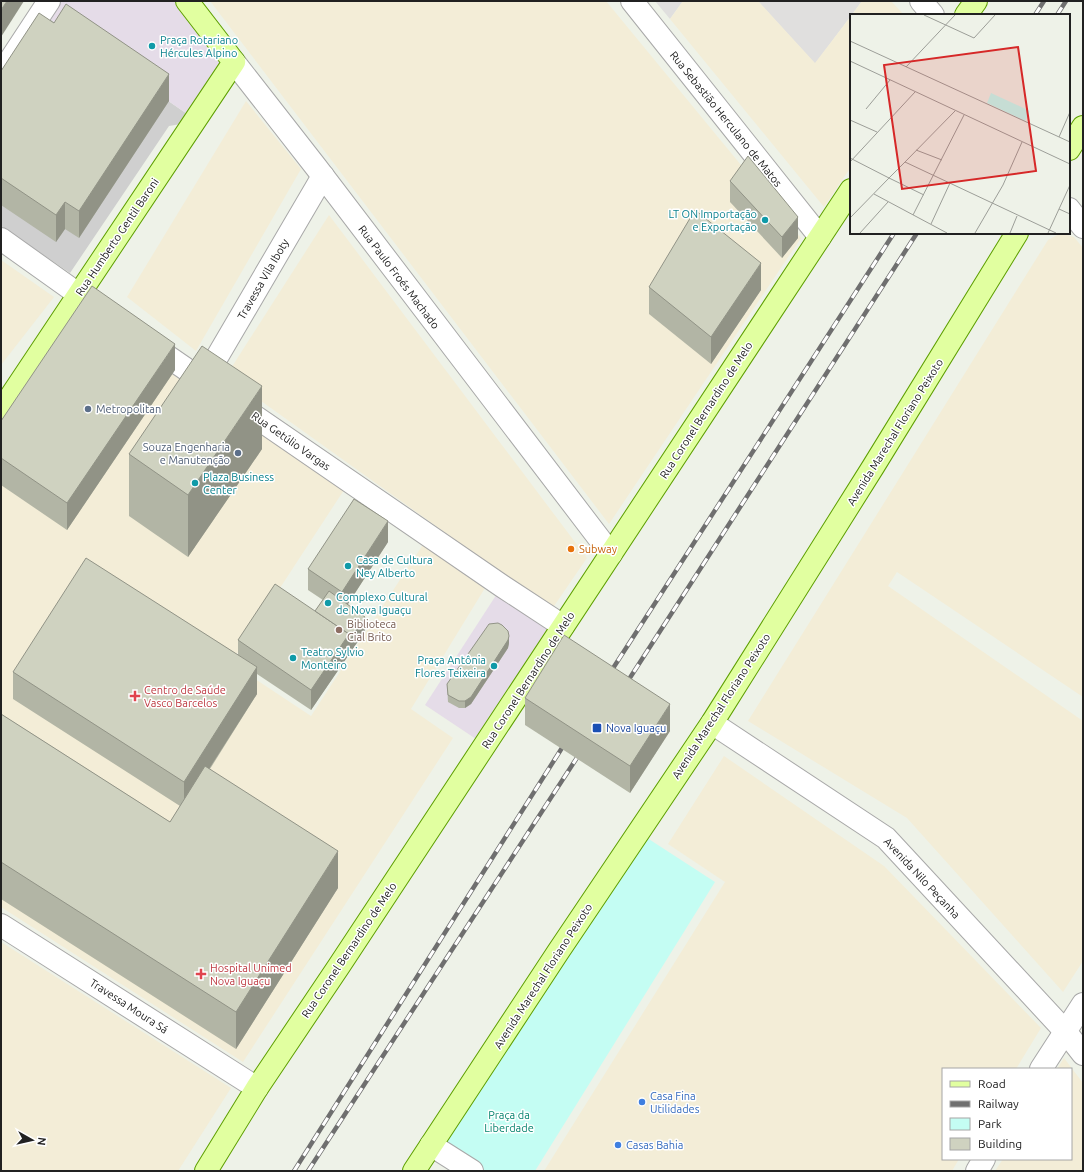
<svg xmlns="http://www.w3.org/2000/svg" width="1084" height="1172" font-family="Ubuntu,sans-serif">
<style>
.residential{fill:#e0dfde}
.commercial{fill:#f3edd7}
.religious{fill:#cfcfcf}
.park{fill:#c4fdf3}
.plaza{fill:#e5dce8}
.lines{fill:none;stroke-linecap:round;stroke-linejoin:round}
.minor-casing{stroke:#a8a8a8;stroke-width:24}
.major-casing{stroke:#5d9f00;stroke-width:24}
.minor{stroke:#fff;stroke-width:22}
.major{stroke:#e1ffa0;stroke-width:22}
.rail-casing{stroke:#6f6f6f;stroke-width:4.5}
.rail{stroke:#fff;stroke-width:3;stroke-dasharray:9;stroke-linecap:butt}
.wall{fill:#b2b5a5}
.shaded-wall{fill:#919386}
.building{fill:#cfd2c0;stroke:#919386}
.culture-dot{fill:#0f9aa8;stroke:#fff;stroke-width:1.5}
.service-dot{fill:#5c6f8a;stroke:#fff;stroke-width:1.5}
.food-dot{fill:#e8710a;stroke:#fff;stroke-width:1.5}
.education-dot{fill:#8d6e63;stroke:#fff;stroke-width:1.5}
.health-dot{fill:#e0444e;stroke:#fff;stroke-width:1.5}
.transit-dot{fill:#1a4fb4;stroke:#fff;stroke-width:1.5}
.shop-dot{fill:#3f7fe0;stroke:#fff;stroke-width:1.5}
.labels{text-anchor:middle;stroke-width:3;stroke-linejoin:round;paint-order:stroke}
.culture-label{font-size:11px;fill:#0d838f;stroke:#fff;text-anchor:start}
.street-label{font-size:11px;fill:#212121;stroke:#fff}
.service-label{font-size:11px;fill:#4e5e75;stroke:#fff;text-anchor:start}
.food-label{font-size:11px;fill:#c56008;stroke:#fff;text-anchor:start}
.education-label{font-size:11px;fill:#785e54;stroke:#fff;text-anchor:start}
.health-label{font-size:11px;fill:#be3a42;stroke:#fff;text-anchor:start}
.transit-label{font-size:11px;fill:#164399;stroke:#fff;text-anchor:start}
.shop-label{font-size:11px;fill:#366cbe;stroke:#fff;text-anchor:start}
.park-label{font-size:11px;fill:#06846e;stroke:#fff}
.inset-road{fill:none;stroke:#9c9e98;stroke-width:1}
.view{fill:#d62828;fill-opacity:0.15;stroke:#d62828;stroke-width:2}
.inset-edge{fill:none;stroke:#212121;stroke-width:2}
</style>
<rect width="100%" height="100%" fill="#eef2e8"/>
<g class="residential">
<path d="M655 1H683L670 19Z"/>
<path d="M758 1H862L815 64Z"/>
</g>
<g class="commercial">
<path d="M210 1H606L801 238 609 524Z"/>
<path d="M683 1H758L815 63 851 16V167L824 207 670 19Z"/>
<path d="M862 1H891L904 15H852Z"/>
<path d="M246 101 301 169 196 351 127 297Z"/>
<path d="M329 215 587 558 552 609 226 376Z"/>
<path d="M1061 233 1074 237 1083 248V697L897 572 888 586 1083 721V961L1063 992 907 818 748 721 1048 240Z"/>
<path d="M1 260 54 297 1 365Z"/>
<path d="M83 314 344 490 231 663 311 716 424 543 485 588 411 709 453 738 243 1062 1 907V437Z"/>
<path d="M724 756 884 866 1041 1028 1016 1069H943V1159H959L952 1171H544L725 882 668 844Z"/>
<path d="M1 942 231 1088 178 1171H1Z"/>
<path d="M1064 1058 1083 1083V1171H995L1003 1159H1071V1069H1057Z"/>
</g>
<path class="religious" d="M47 17 190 116 181 124 169 126 70 273 1 226V87Z"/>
<path class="park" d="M641 834 715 882 535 1171H475L436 1145Z"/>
<g class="plaza">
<path d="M58 1H179L227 61 190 116 47 17Z"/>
<path d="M502 586 563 626 485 745 425 705Z"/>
</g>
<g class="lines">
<g class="minor-casing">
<g id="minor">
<path d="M632 1 820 237"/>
<path d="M921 1 933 15"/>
<path d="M234 62 316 167 611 554"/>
<path d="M1 74 49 1"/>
<path d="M1069 209 1083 227"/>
<path d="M1 239 95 306"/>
<path d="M151 345 502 586 563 626"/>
<path d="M203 381 323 176"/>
<path d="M712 723 886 838 1065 1031 1083 1054"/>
<path d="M1 925 257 1088"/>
<path d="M1041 1069 1083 1004"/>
<path d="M431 1145 472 1171"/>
<path d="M977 1171 984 1159"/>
</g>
</g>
<g class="major-casing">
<g id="major">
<path d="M966 15 976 1"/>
<path d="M1069 149 1083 127"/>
<path d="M1 411 234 62 187 1"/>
<path d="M206 1171 257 1088 339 966 851 190"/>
<path d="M414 1171 558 952 712 723 873 467 1017 233"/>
</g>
</g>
<use href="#minor" class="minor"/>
<use href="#major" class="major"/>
<g class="rail-casing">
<g id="rail">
<path d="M1035 15 1044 1"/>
<path d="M1057 15 1066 1"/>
<path d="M608 676 894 233"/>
<path d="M624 687 917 233"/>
<path d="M294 1171 567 740"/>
<path d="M308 1171 582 750"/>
</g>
</g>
<use href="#rail" class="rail"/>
</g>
<g class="wall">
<path d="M1 71 169 101 79 238 65 229 56 242 1 205Z"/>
<path d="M730 181 798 238 782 258 730 202Z"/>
<path d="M649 287 761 290 711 364 649 314Z"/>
<path d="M175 370 67 530 1 485V421Z"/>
<path d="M262 449 188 557 129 516V454Z"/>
<path d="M388 542 348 604 365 631 311 710 257 674V694L210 769 338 888 236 1049 1 899V714L170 822 180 806 13 699V672L238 655V640L315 611 323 600 308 590V569Z"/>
<path d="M509 643 508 648 471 704 465 708H459L448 702 447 684Z"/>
<path d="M525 698 670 731 630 793 525 725Z"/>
</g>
<g class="shaded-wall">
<path d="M7 1H24L1 37V10Z"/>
<path d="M169 74V101L79 238V211Z"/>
<path d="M65 202V229L56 242V215Z"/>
<path d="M798 217V238L782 258V237Z"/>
<path d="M761 263V290L711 364V337Z"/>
<path d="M175 344V370L67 530V503Z"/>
<path d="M262 386V449L188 557V495Z"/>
<path d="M388 521V542L342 613V592Z"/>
<path d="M365 617V631L311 710V690L349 634Z"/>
<path d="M509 636V643L508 648 471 704 465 708V701Z"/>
<path d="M257 667V694L184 808V782Z"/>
<path d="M670 704V731L630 793V766Z"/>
<path d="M338 851V888L236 1049V1012Z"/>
</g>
<g class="building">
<path d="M1 1H7L1 10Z"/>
<path d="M66 4 169 74 79 211 65 202 56 215 1 178V71L39 13 54 23Z"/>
<path d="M748 156 798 217 782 237 730 181Z"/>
<path d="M695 210 761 263 711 337 649 287Z"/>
<path d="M92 286 175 344 67 503 1 458V421Z"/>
<path d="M202 346 262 386 188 495 129 454Z"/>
<path d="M354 499 388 521 342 592 308 569Z"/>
<path d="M86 558 257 667 184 782 13 672Z"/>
<path d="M275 584 349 634 311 690 238 640Z"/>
<path d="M329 591 365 617 349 641V634L315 611Z"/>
<path d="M498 623 502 625 508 631 509 636 508 640 471 697 465 701H459L448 695 447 684 489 624Z"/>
<path d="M564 635 670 704 630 766 525 698Z"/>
<path d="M1 714 170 822 205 766 338 851 236 1012 1 862Z"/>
</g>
<g class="culture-dot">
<circle cx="152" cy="46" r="4"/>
<circle cx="765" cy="220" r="4"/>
<circle cx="195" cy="483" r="4"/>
<circle cx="348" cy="566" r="4"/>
<circle cx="328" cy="603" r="4"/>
<circle cx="293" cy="658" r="4"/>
<circle cx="494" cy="666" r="4"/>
</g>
<g class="service-dot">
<circle cx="88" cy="409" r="4"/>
<circle cx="238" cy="453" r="4"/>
</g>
<circle class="food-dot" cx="571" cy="549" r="4"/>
<circle class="education-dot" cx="339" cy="630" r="4"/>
<g class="health-dot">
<path d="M133 690h4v4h4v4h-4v4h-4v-4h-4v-4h4z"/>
<path d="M199 968h4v4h4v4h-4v4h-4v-4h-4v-4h4z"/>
</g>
<rect class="transit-dot" x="592" y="723" width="10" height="10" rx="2"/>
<g class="shop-dot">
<circle cx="642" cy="1102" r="4"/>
<circle cx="618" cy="1145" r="4"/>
</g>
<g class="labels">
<g class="culture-label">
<text x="160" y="44">Praça Rotariano<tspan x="160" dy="13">Hércules Alpino</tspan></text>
<text x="757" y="218" text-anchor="end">LT ON Importação<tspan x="757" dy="13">e Exportação</tspan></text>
<text x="203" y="481">Plaza Business<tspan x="203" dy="13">Center</tspan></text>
<text x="356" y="564">Casa de Cultura<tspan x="356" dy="13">Ney Alberto</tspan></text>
<text x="336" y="601">Complexo Cultural<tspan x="336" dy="13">de Nova Iguaçu</tspan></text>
<text x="301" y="656">Teatro Sylvio<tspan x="301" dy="13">Monteiro</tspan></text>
<text x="486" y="664" text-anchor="end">Praça Antônia<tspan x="486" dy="13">Flores Teixeira</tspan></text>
</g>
<g class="street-label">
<text transform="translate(726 119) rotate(51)" y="4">Rua Sebastião Herculano de Matos</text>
<text transform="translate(117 237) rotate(-56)" y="4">Rua Humberto Gentil Baroni</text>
<text transform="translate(399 277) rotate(53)" y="4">Rua Paulo Froés Machado</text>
<text transform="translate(263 279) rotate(-60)" y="4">Travessa Vila Iboty</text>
<text transform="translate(706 410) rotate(-57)" y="4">Rua Coronel Bernardino de Melo</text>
<text transform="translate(895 432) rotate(-58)" y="4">Avenida Marechal Floriano Peixoto</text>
<text transform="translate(291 441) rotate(35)" y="4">Rua Getúlio Vargas</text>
<text transform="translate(528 680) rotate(-57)" y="4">Rua Coronel Bernardino de Melo</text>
<text transform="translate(721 706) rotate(-57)" y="4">Avenida Marechal Floriano Peixoto</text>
<text transform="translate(922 878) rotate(47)" y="4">Avenida Nilo Peçanha</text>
<text transform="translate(349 950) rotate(-56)" y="4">Rua Coronel Bernardino de Melo</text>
<text transform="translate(543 976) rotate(-57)" y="4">Avenida Marechal Floriano Peixoto</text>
<text transform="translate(129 1006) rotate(33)" y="4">Travessa Moura Sá</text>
</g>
<g class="service-label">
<text x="96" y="413">Metropolitan</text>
<text x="230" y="451" text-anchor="end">Souza Engenharia<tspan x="230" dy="13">e Manutenção</tspan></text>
</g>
<g class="food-label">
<text x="579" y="553">Subway</text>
</g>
<g class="education-label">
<text x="347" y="628">Biblioteca<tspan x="347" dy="13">Cial Brito</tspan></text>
</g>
<g class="health-label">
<text x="144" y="694">Centro de Saúde<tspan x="144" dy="13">Vasco Barcelos</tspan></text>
<text x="210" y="972">Hospital Unimed<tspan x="210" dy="13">Nova Iguaçu</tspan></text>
</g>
<g class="transit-label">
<text x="606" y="732">Nova Iguaçu</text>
</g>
<g class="shop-label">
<text x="650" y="1100">Casa Fina<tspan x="650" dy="13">Utilidades</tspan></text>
<text x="626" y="1149">Casas Bahia</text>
</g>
<g class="park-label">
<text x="509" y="1119">Praça da<tspan x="509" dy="13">Liberdade</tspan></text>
</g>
</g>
<g transform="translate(850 14)">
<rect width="220" height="220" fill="#eef2e8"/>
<path d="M141 79 180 97 175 107 137 89Z" fill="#c4fdf3"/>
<path class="inset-road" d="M74 1 124 24 145 1M0 27 220 128M0 47 220 150M56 53 105 1M16 95 40 66M0 106 27 118M209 123 220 98M66 136 92 146M0 144 39 164 55 148 206 219M0 148 65 78M55 148 105 97M24 180 97 219M209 195 220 200M63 201 114 101M0 204 39 164 74 181M81 210 100 169M10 219 38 188M125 219 153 171 172 128M160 219 167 202M198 219 220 171"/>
<path class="view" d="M168 33 186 157 52 175 34 51Z"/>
<rect width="220" height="220" class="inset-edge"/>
</g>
<rect width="1084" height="1172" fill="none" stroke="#212121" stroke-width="4"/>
<rect x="942" y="1068" width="130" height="92" fill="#ffffff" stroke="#a6a6a6"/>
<rect x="950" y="1081" width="20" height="6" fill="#e1ffa0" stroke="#a6a6a6"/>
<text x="978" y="1088" font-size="12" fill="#212121">Road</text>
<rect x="950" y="1101" width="20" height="6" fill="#6f6f6f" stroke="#a6a6a6"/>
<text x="978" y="1108" font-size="12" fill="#212121">Railway</text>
<rect x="950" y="1118" width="20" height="12" fill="#c4fdf3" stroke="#a6a6a6"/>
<text x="978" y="1128" font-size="12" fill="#212121">Park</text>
<rect x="950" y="1138" width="20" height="12" fill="#cfd2c0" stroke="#a6a6a6"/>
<text x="978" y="1148" font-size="12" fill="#212121">Building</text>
<g transform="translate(32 1140) rotate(98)" stroke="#ffffff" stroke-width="3" paint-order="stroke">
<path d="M0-3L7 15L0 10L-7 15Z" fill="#212121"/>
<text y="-6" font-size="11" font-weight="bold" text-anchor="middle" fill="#212121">N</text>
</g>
</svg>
